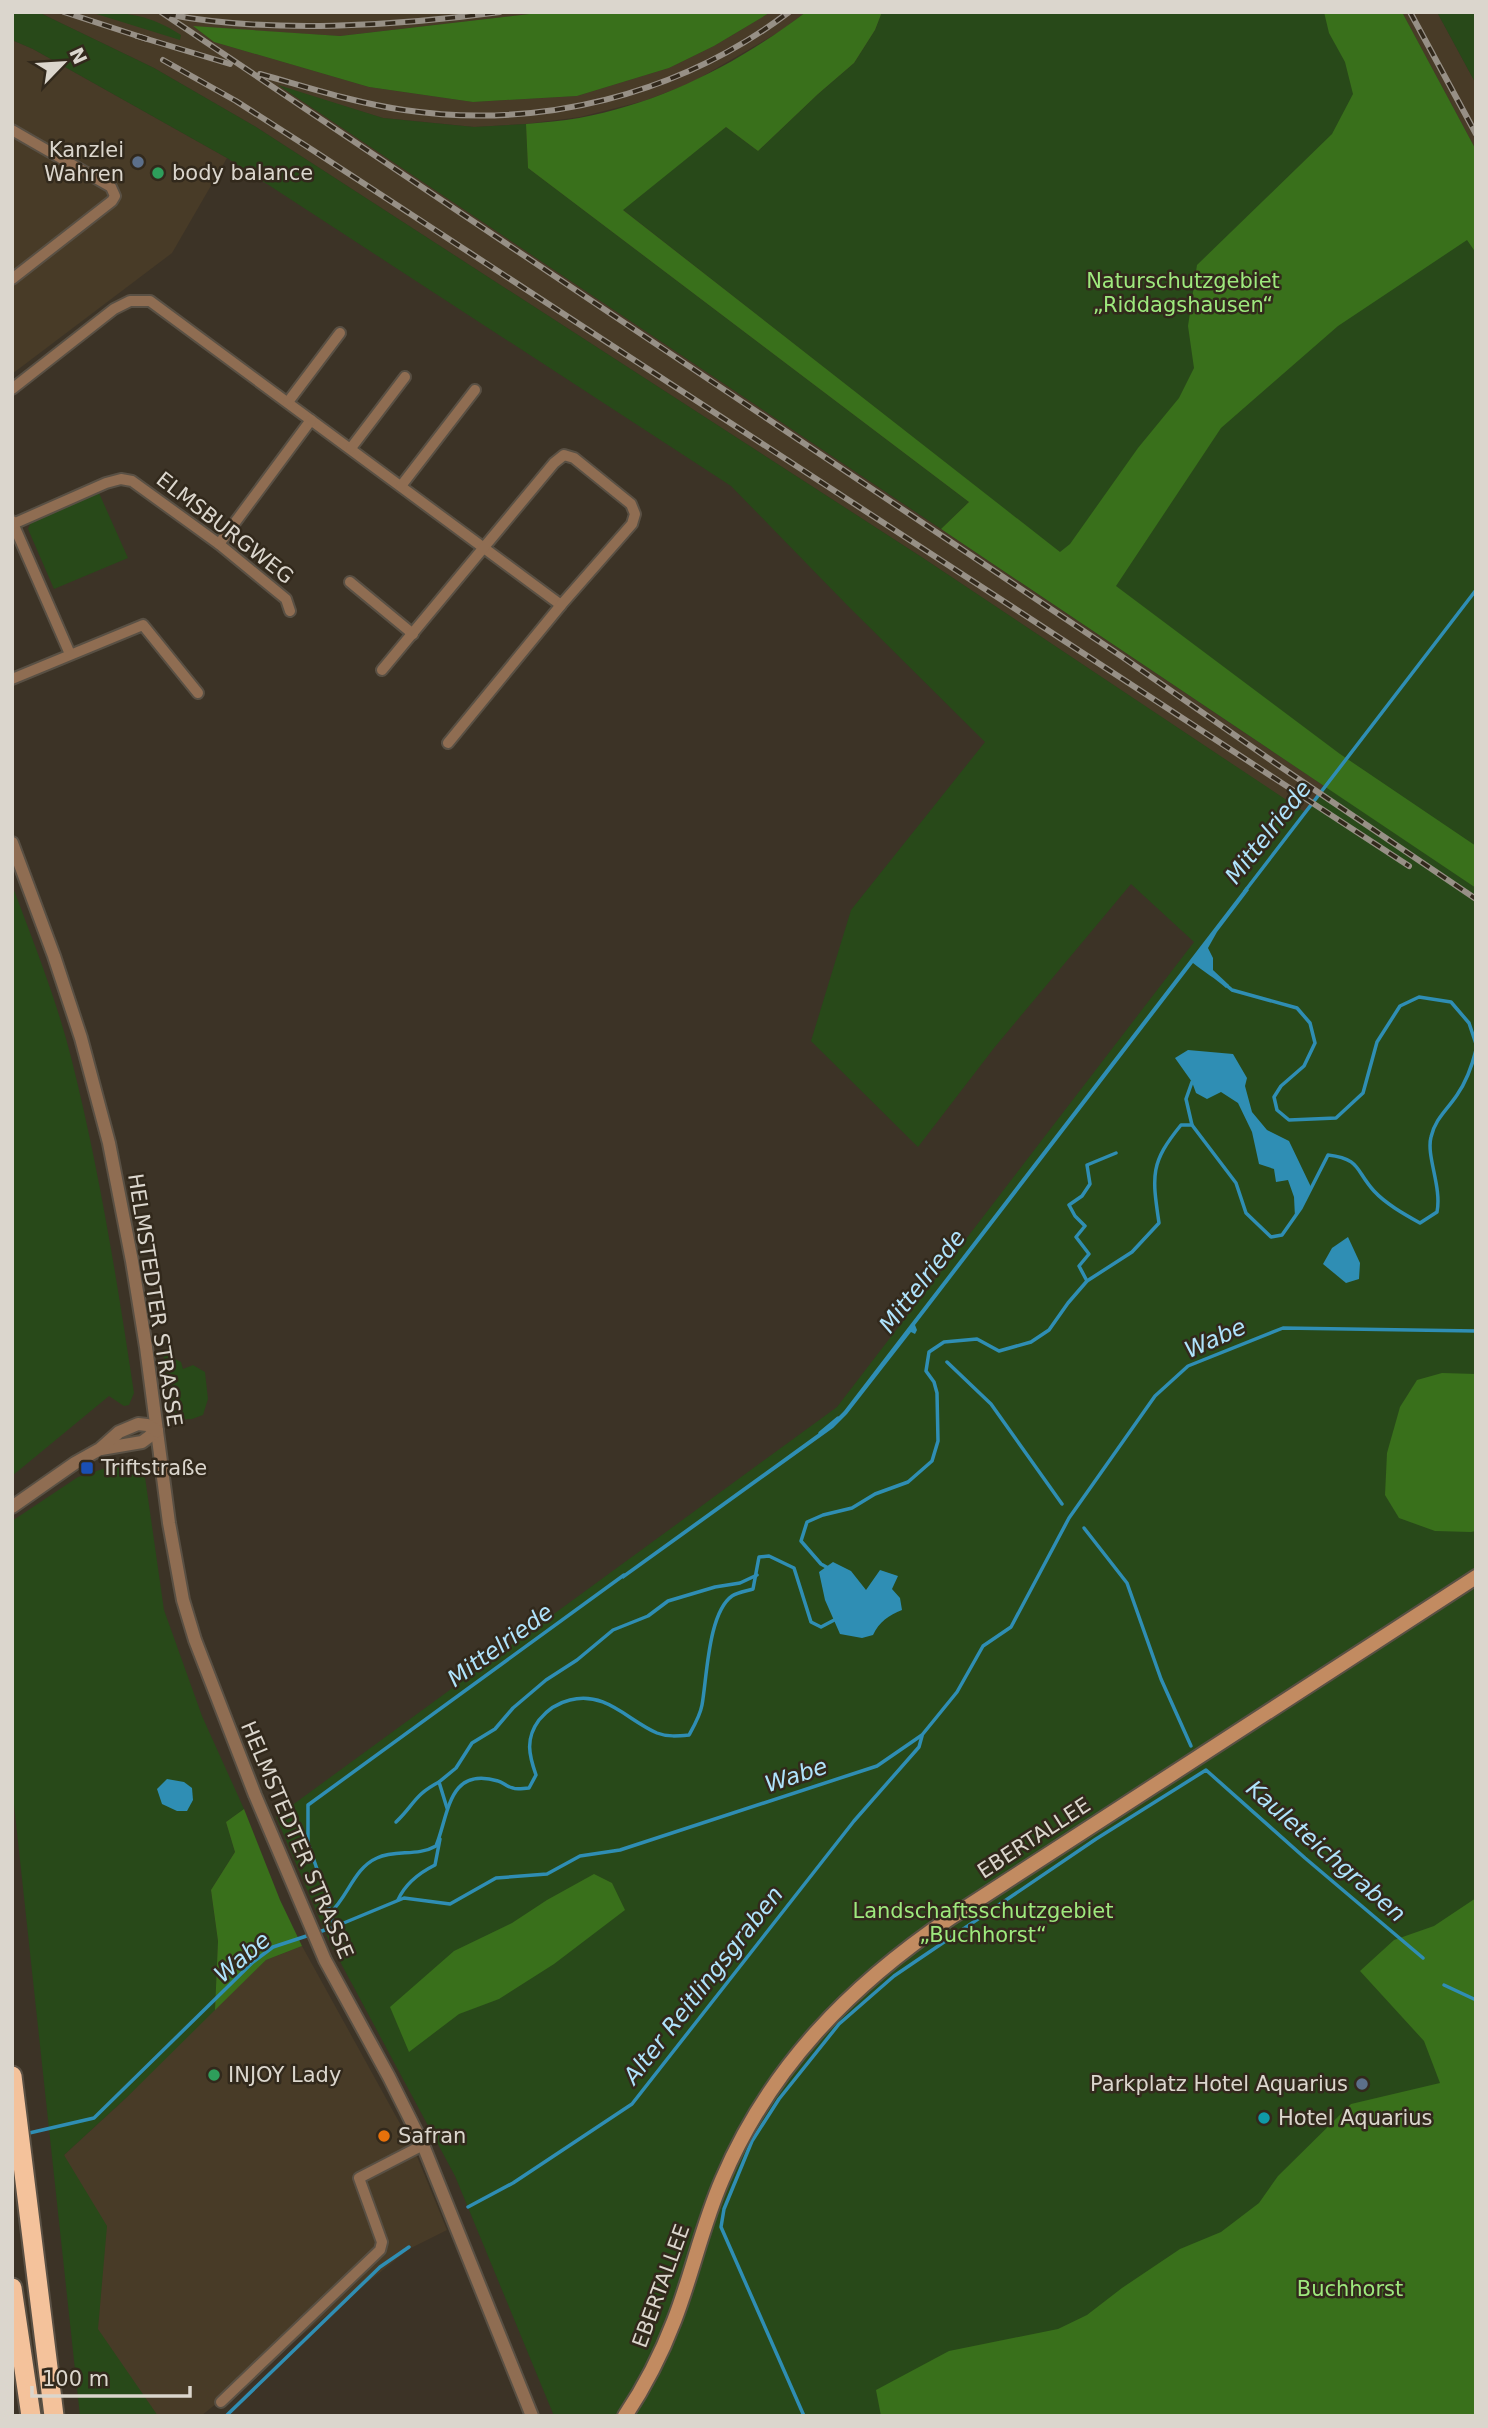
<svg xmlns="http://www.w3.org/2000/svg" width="1488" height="2428" font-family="'DejaVu Sans',sans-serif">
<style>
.built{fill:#483b27}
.green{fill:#284919}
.forest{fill:#39701b}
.water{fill:#2f8eb4}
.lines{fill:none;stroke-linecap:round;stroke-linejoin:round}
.stream{stroke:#2f8eb4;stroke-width:3.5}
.minor-casing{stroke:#595044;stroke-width:14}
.tertiary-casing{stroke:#595044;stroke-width:16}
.secondary-casing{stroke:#595044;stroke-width:18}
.motorway-casing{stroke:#595044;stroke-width:23}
.minor{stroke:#8f6d52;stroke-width:10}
.tertiary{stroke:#8f6d52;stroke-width:12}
.secondary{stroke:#c28b61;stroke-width:14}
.motorway{stroke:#f4c29b;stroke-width:19}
.rail-casing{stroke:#979086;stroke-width:6}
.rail{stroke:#32291c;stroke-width:3.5;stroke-dasharray:10;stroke-linecap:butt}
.service-dot{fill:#5c6f8a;stroke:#32291c;stroke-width:2.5}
.leisure-dot{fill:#2e9e5b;stroke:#32291c;stroke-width:2.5}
.transit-dot{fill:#1a4fb4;stroke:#32291c;stroke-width:2.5}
.culture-dot{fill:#0f9aa8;stroke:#32291c;stroke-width:2.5}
.food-dot{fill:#e8710a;stroke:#32291c;stroke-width:2.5}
.labels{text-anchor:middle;stroke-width:5;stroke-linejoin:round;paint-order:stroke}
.poi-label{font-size:21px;fill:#dbd6cd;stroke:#32291c;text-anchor:start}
.park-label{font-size:21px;fill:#9ee97d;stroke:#32291c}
.street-label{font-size:21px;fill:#dbd6cd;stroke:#32291c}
.water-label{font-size:23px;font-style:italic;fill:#afe3fc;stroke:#32291c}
</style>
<rect width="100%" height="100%" fill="#3c3326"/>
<g class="built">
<path d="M38 12H547L340 36 194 27 214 42 369 87 473 102 577 96 669 68 714 46 771 12H806L779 32 691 83 644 101 580 117 526 124 474 127 383 118 281 87 1476 888V927L923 558 256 127 154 68Z"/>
<path d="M1402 12H1437L1476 84V150Z"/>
<path d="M12 40 33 49 227 158 172 253 12 374Z"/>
<path d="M302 1946 414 2149 447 2230 409 2249 201 2416H153L92 2341 64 2155 127 2097 167 2055 266 1960Z"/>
</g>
<g class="green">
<path d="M12 12H38L154 68 256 127 923 558 1306 813 1339 772 622 209 726 127 758 151 818 94 854 63 875 30 882 12H1362L1476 224V2416H554L455 2176 329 1941 276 1817 837 1407 1194 942 1131 884 994 1048 918 1147 811 1041 851 910 985 742 847 605 731 486 227 158 33 49 12 40Z"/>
<path d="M90 12C127 12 150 15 181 35L180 40Z"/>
<path d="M1437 12H1476V84Z"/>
<path d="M278 85 383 118 474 127 526 124 528 168 969 502 941 529Z"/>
<path d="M99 493 128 558 54 589 28 529 32 520 41 516Z"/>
<path d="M12 885C33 941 56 998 71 1057 99 1168 117 1280 134 1393L129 1405 124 1406 109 1396 12 1476Z"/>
<path d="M163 1353 181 1362 183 1369 193 1365 205 1372 208 1399 203 1415 192 1419 173 1420Z"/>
<path d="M127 1461 145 1477 164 1610 202 1716 244 1809 226 1822 235 1852 211 1890 218 1941 215 2010 127 2097 64 2155 107 2226 98 2329 158 2416H80L12 1786V1521L78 1477Z"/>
</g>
<g class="forest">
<path d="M547 12H771L714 46 669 68 577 96 473 102 369 87 214 42 193 26 340 36Z"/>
<path d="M806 12H882L875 30 854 63 818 94 758 151 726 127 623 210 1060 552 1070 544 1138 448 1179 398 1194 368 1188 326 1197 265 1332 134 1353 94 1345 62 1329 33 1324 12H1402L1476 150V253L1467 240 1338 326 1221 428 1116 586 1340 754 1476 846V888L941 529 969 502 528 168 526 124C544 122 562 121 579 118 662 103 739 63 806 12Z"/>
<path d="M1442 1373 1476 1374V1531L1471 1532 1435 1531 1399 1518 1385 1495 1387 1453 1400 1407 1417 1380Z"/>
<path d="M244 1809 280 1900 302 1946 266 1960 215 2010 218 1941 211 1890 235 1852 226 1822Z"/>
<path d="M594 1874 612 1883 625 1910 554 1964 499 1999 459 2014 409 2052 390 2007 454 1951 512 1923 547 1900Z"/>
<path d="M1476 1898V2416H881L876 2390 949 2351 1058 2329 1087 2315 1122 2288 1180 2249 1221 2232 1259 2203 1278 2176 1351 2104 1440 2083 1424 2041 1360 1971 1394 1940 1434 1926Z"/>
</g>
<g class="water">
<path d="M1246 887 1249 890 1217 932 1208 948 1213 958V970L1229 985 1226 988C1215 978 1204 972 1193 963L915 1325 917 1330 915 1334 911 1332 847 1414 833 1428 623 1579 621 1576 830 1425 844 1411Z"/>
<path d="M1188 1050 1233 1054 1247 1078 1245 1086 1252 1112 1267 1130 1289 1141 1311 1187 1295 1217 1294 1197 1288 1180 1276 1182 1274 1169 1259 1164 1252 1132 1238 1103 1221 1092 1207 1099 1196 1093 1192 1082 1175 1058Z"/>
<path d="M1348 1237 1360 1263 1359 1279 1346 1283 1323 1264 1332 1248Z"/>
<path d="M833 1562 851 1571 866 1590 880 1570 898 1576 892 1589 900 1598 902 1610C889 1615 879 1622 873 1635L862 1638 840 1634 825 1600 819 1572Z"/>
<path d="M167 1779 184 1782 192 1788 193 1800 187 1811H177L162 1804 157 1789Z"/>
</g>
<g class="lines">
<g class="stream">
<path d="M1245 891 1476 590"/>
<path d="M1226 985 1232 990 1297 1008 1310 1023 1315 1043 1304 1066 1281 1086 1274 1097 1277 1110 1289 1120 1336 1118 1363 1093 1377 1042 1400 1006 1419 997 1451 1002 1469 1023 1476 1044"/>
<path d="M1192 1082 1186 1099 1192 1125 1236 1183 1246 1213 1271 1237 1282 1235 1301 1208 1328 1155C1361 1159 1355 1170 1374 1191 1386 1204 1404 1214 1420 1223L1437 1212C1442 1187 1426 1156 1431 1137 1435 1119 1447 1110 1457 1095 1466 1082 1472 1066 1476 1050"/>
<path d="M1087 1281 1079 1266 1089 1254 1076 1237 1085 1226 1075 1216 1069 1205 1082 1196 1090 1184 1087 1165 1116 1153"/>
<path d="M947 1362 991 1404 1062 1504"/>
<path d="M820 1433 838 1418"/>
<path d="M1084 1528 1127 1583 1161 1679 1191 1746"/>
<path d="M830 1569 821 1564 801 1541 807 1522 823 1515 852 1508 875 1494 908 1482 932 1461 938 1441 937 1393 934 1382 926 1371 929 1352 944 1342 977 1339 999 1351 1031 1342 1049 1330 1068 1303 1087 1281 1132 1252 1159 1223C1152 1175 1150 1163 1181 1125H1192"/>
<path d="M447 1808 439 1782 456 1768 472 1743 495 1729 513 1708 546 1680 577 1660 613 1630 648 1616 668 1601 715 1587 740 1583 757 1575"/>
<path d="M396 1822C414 1805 414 1795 439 1782"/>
<path d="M318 1872 308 1843V1805L624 1575"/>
<path d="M326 1897 334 1927"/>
<path d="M398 1900C405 1884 419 1873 435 1865L440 1839"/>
<path d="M330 1913C348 1897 354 1868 377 1858 396 1849 417 1857 436 1846 449 1814 448 1766 498 1781 503 1782 507 1787 513 1788 517 1790 524 1788 529 1788L536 1775C529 1755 525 1739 539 1720 548 1709 557 1703 570 1700 606 1691 627 1720 657 1733 667 1737 678 1736 689 1735 694 1726 700 1716 702 1705 707 1678 708 1613 732 1596 738 1592 747 1591 753 1589L759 1557 769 1556 794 1568 811 1622 821 1627 838 1618"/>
<path d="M1444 1985 1476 2000"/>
<path d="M25 2134 94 2118 253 1962 273 1947 334 1927 404 1898 450 1904 496 1878 547 1874 580 1856 620 1850 877 1766 922 1735 957 1692 983 1646 1011 1627 1069 1518 1155 1396 1188 1366 1283 1328 1476 1331"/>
<path d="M468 2207 513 2183 632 2104 854 1821 919 1747 922 1736"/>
<path d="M226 2416 380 2267 409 2247"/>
<path d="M804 2416 721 2227 724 2209 752 2141 779 2099 839 2024 894 1976 1096 1839 1206 1770 1305 1858 1423 1958"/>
</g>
<g class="minor-casing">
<g id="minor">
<path d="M12 130 111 187 115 196 112 201 12 279"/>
<path d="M12 389 114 309 130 301H150L561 605"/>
<path d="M288 402 340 333"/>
<path d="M351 448 405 377"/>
<path d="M401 486 475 390"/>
<path d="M12 521 70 654"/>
<path d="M13 524 106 483 121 479 132 481 219 544 286 599 290 611"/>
<path d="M219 544 311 420"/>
<path d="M350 582 413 634"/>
<path d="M382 670 554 463 564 455 574 458 631 504 635 514 632 524 561 605 448 743"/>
<path d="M12 679 143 625 198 693"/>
<path d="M221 2402 380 2250 382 2242 359 2178 423 2145"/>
</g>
</g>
<g class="tertiary-casing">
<g id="tertiary">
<path d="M12 843 54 956 81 1038 109 1143 132 1261 146 1347 169 1523 183 1600 195 1640 255 1795 325 1960 389 2077 423 2145 532 2416"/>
<path d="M101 1449 142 1442 157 1431"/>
<path d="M12 1507 75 1463 100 1449 119 1432 138 1424 147 1425 157 1431"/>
</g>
</g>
<g class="secondary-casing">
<path id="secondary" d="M625 2416C645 2386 661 2355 674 2321 692 2275 702 2226 722 2180 770 2067 850 1986 950 1918L1476 1577"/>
</g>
<g class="motorway-casing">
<g id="motorway">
<path d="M12 2076 54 2416"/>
<path d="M12 2288 31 2416"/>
</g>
</g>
<use href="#minor" class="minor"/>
<use href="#tertiary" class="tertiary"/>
<use href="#secondary" class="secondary"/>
<use href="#motorway" class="motorway"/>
<g class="rail-casing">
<g id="rail">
<path d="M64 12 147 39"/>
<path d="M161 12 1121 656 1275 763 1476 899"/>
<path d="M1410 12 1476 134"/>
<path d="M166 14C268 34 397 26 500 12"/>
<path d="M137 36 230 64"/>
<path d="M163 60 236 101 314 151 1409 866"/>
<path d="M260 74C307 87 355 103 404 110 539 130 679 95 789 12"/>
</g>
</g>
<use href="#rail" class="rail"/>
</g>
<g class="service-dot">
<circle cx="138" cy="162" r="7"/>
<circle cx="1362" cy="2084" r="7"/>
</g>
<g class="leisure-dot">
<circle cx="158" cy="173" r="7"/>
<circle cx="214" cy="2075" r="7"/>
</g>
<rect class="transit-dot" x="80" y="1461" width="14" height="14" rx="3.5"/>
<circle class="culture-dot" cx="1264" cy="2118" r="7"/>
<circle class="food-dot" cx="384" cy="2136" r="7"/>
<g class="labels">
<g class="poi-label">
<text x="124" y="157" text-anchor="end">Kanzlei<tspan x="124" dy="24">Wahren</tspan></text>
<text x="172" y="180">body balance</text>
<text x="101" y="1475">Triftstraße</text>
<text x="228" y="2082">INJOY Lady</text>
<text x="1348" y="2091" text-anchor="end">Parkplatz Hotel Aquarius</text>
<text x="1278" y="2125">Hotel Aquarius</text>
<text x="398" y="2143">Safran</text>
</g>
<g class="park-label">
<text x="1183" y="288">Naturschutzgebiet<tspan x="1183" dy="24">„Riddagshausen“</tspan></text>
<text x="983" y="1918">Landschaftsschutzgebiet<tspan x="983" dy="24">„Buchhorst“</tspan></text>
<text x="1350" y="2296">Buchhorst</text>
</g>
<g class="street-label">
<text transform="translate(225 528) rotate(38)" y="7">ELMSBURGWEG</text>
<text transform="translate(155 1300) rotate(81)" y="7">HELMSTEDTER STRASSE</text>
<text transform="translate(1034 1838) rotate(-33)" y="7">EBERTALLEE</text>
<text transform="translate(297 1840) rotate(67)" y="7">HELMSTEDTER STRASSE</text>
<text transform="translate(661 2286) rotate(-70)" y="7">EBERTALLEE</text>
</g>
<g class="water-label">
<text transform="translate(1268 832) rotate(-52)" y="8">Mittelriede</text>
<text transform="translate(922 1281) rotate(-52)" y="8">Mittelriede</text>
<text transform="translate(1215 1338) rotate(-24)" y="8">Wabe</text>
<text transform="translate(500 1645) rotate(-36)" y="8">Mittelriede</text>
<text transform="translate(796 1775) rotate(-18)" y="8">Wabe</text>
<text transform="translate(1326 1851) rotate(41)" y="8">Kauleteichgraben</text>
<text transform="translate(242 1957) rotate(-40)" y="8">Wabe</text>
<text transform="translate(703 1985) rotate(-52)" y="8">Alter Reitlingsgraben</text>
</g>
</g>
<rect width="1488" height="2428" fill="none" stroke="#dbd6cd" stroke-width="28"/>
<g transform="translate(63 63) rotate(65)" stroke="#32291c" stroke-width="5" paint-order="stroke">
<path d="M0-5L12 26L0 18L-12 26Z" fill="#dbd6cd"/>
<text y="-10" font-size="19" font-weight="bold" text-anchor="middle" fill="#dbd6cd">N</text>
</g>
<path d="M32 2386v10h158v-10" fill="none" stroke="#dbd6cd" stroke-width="3.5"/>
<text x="42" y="2386" font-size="21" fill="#dbd6cd" stroke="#32291c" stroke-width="5" paint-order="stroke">100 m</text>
</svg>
